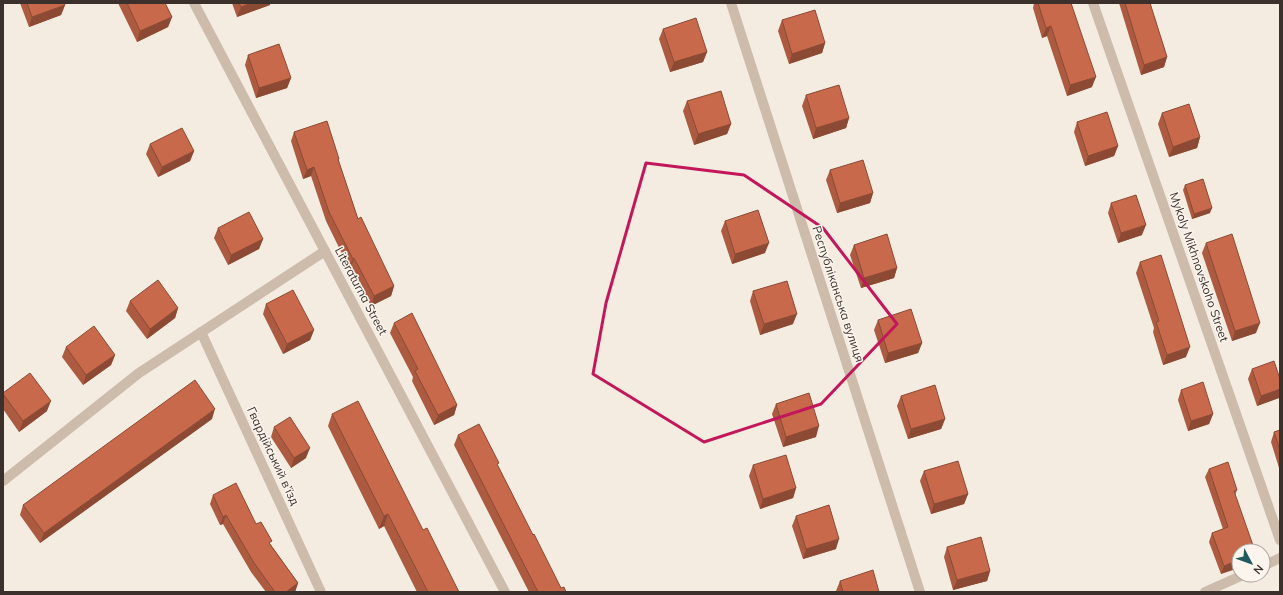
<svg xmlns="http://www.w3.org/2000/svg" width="1283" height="595" font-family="Mulish,sans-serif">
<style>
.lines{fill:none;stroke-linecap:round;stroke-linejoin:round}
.minor{stroke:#cdbbac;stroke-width:10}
.wall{fill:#ac5a40}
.shaded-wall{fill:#8c4a34}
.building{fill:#c8694b;stroke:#8c4a34}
.marked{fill:none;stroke:#c2185b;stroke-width:3;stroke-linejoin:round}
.labels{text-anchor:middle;stroke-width:3;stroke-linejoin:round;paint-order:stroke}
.street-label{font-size:12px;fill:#3b302b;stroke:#fbf5ee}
</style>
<rect width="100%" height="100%" fill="#f4ebe1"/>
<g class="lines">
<g class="minor">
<path d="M194 3 505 592"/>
<path d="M731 3 920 592"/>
<path d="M1093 3 1280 540"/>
<path d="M201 332 321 592"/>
<path d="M3 481 139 373 325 251"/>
<path d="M1263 566 1280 558"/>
<path d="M1205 592 1243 575"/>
</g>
</g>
<g class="wall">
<path d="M20 3H64L65 5 61 15 29 27Z"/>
<path d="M118 3H165L172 17 168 27 137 42Z"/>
<path d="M232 3H270V5L237 17Z"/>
<path d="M1034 3H1071L1092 87 1067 96 1047 36 1042 38 1033 8Z"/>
<path d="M1119 3H1150L1167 57 1164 67 1141 75Z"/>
<path d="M782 20 825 43 822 53 789 64 778 31Z"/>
<path d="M663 29 707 52 703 62 670 72 659 39Z"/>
<path d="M248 55 291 78 287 88 256 98 245 65Z"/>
<path d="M806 95 849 118 846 128 813 139 802 106Z"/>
<path d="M687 101 731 124 727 134 694 145 683 111Z"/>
<path d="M1162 113 1200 137 1197 148 1169 157 1158 124Z"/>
<path d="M1077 122 1118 146 1114 156 1085 166 1074 132Z"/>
<path d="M294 132 338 161 358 219 394 286 391 296 371 306 351 267 349 268 326 221 311 176 303 179 291 141Z"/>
<path d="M150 144 194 151 190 161 158 177 146 154Z"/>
<path d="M830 170 873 193 870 203 837 213 826 180Z"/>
<path d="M1185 185 1210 213 1192 219 1183 190Z"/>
<path d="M1111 203 1142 235 1118 243 1108 213Z"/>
<path d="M725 221 765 253 732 264 721 231Z"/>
<path d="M218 228 263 239 259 249 228 265 214 238Z"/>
<path d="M1206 243 1256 333 1232 341 1202 253Z"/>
<path d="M854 245 897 268 894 278 861 288 850 255Z"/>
<path d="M1140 262 1186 357 1163 365 1153 332 1154 328 1136 273Z"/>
<path d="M753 291 793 324 760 335 750 301Z"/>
<path d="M130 301 178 308 175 318 147 339 126 311Z"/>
<path d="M266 304 314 330 310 340 283 354 263 314Z"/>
<path d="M878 320 922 343 918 353 885 363 874 330Z"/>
<path d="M394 323 457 405 454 415 434 425 412 381 413 377 390 333Z"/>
<path d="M66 347 115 355 111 365 83 385 62 357Z"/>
<path d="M1252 369 1279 398 1257 406 1248 379Z"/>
<path d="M1181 390 1213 414 1209 424 1188 431 1178 400Z"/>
<path d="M3 393 47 411 19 432 3 409Z"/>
<path d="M901 396 945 419 941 429 908 439 897 406Z"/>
<path d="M776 404 816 437 783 447 772 414Z"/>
<path d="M332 414 423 530 459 592H417L384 526 379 529 328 426Z"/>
<path d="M212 419 40 543 20 515 23 505Z"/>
<path d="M274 427 306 458 291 468 271 437Z"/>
<path d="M1280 430V471L1271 442 1274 432Z"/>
<path d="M458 435 498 466 533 535 561 588 566 592H529L454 445Z"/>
<path d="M753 465 796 488 793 498 760 509 749 476Z"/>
<path d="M1209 469 1237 490 1235 495 1255 551 1221 574 1209 542 1212 533 1223 529 1205 477Z"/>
<path d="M924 471 968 494 964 504 931 514 920 481Z"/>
<path d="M213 495 256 524 271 545 298 583 295 592H266L251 572 223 524 220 525 210 504Z"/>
<path d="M796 516 836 549 803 559 792 526Z"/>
<path d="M947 547 990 571 987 581 953 590 944 557Z"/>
<path d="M840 581 879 592H836V591Z"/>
</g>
<g class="shaded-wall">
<path d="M251 3H270V5L237 17 241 7Z"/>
<path d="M65 5 61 15 29 27 32 17Z"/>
<path d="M172 17 168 27 137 42 140 31Z"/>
<path d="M1051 26 1047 36 1042 38 1046 28Z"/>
<path d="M825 43 822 53 789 64 792 54Z"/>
<path d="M707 52 703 62 670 72 674 62Z"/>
<path d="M1167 57 1164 67 1141 75 1144 65Z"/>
<path d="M1096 77 1092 87 1067 96 1070 85Z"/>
<path d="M291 78 287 88 256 98 259 88Z"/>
<path d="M849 118 846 128 813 139 816 128Z"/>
<path d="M731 124 727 134 694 145 698 134Z"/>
<path d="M1200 137 1197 148 1169 157 1173 147Z"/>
<path d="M1118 146 1114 156 1085 166 1088 156Z"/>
<path d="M194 151 190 161 158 177 162 167Z"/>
<path d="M314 167 311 176 303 179 307 170Z"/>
<path d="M873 193 870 203 837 213 840 203Z"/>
<path d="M1212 208 1210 213 1192 219 1194 214Z"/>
<path d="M1146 225 1142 235 1118 243 1121 233Z"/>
<path d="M263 239 259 249 228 265 231 255Z"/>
<path d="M769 243 765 253 732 264 735 254Z"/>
<path d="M354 258 351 267 349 268 353 259Z"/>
<path d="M897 268 894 278 861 288 864 278Z"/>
<path d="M394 286 391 296 371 306 374 296Z"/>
<path d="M178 308 175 318 147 339 150 329Z"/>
<path d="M797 314 793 324 760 335 764 324Z"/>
<path d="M1260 323 1256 333 1232 341 1235 331Z"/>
<path d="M314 330 310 340 283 354 287 344Z"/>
<path d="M922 343 918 353 885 363 888 353Z"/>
<path d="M1190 347 1186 357 1163 365 1167 355Z"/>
<path d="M115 355 111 365 83 385 86 375Z"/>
<path d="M1280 389V396L1279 398 1257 406 1261 396Z"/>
<path d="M51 401 47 411 19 432 23 421Z"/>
<path d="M457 405 454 415 434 425 438 415Z"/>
<path d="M215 409 212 419 40 543 44 533Z"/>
<path d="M1213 414 1209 424 1188 431 1191 421Z"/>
<path d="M945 419 941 429 908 439 911 429Z"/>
<path d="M819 426 816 437 783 447 786 437Z"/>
<path d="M310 448 306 458 291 468 294 458Z"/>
<path d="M796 488 793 498 760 509 763 499Z"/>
<path d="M968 494 964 504 931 514 934 504Z"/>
<path d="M388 514 384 526 379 529 384 516Z"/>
<path d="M226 515 223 524 220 525 223 517Z"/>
<path d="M839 539 836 549 803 559 806 549Z"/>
<path d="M1239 560V568L1221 574 1224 566Z"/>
<path d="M990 571 987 581 953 590 957 580Z"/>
<path d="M298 583 295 592H286Z"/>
</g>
<g class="building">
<path d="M27 3H64L65 5 32 17Z"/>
<path d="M127 3H165L172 17 140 31Z"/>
<path d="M239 3H251L241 7Z"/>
<path d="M1038 3H1071L1096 77 1070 85 1051 26 1046 28Z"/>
<path d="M1125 3H1150L1167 57 1144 65Z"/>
<path d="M815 10 825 43 792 54 782 20Z"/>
<path d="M696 18 707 52 674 62 663 29Z"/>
<path d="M279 44 291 78 259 88 248 55Z"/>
<path d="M839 85 849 118 816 128 806 95Z"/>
<path d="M721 91 731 124 698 134 687 101Z"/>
<path d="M1189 104 1200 137 1173 147 1162 113Z"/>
<path d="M1107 112 1118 146 1088 156 1077 122Z"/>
<path d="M327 121 339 159H338L358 219 361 217 394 286 374 296 354 258 353 259 329 212 314 167 307 170 294 132Z"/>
<path d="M182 128 194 151 162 167 150 144Z"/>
<path d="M863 160 873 193 840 203 830 170Z"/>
<path d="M1203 179 1212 208 1194 214 1185 185Z"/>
<path d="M1136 195 1146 225 1121 233 1111 203Z"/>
<path d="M758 210 769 243 735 254 725 221Z"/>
<path d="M249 212 263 239 231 255 218 228Z"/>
<path d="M887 234 897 268 864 278 854 245Z"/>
<path d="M1232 234 1260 323 1235 331 1206 243Z"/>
<path d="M1161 255 1190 347 1167 355 1156 322 1159 321 1140 262Z"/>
<path d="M158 280 178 308 150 329 130 301Z"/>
<path d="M787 281 797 314 764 324 753 291Z"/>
<path d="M293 290 314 330 287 344 266 304Z"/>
<path d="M911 309 922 343 888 353 878 320Z"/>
<path d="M412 313 457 405 438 415 415 371 418 369 394 323Z"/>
<path d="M94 326 115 355 86 375 66 347Z"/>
<path d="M1274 361 1280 379V389L1261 396 1252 369Z"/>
<path d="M30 373 51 401 23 421 3 394V393Z"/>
<path d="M195 380 215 409 44 533 23 505Z"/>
<path d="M1203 382 1213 414 1191 421 1181 390Z"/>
<path d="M935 385 945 419 911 429 901 396Z"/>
<path d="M809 393 819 426 786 437 776 404Z"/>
<path d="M358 401 423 530 427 528 459 592H428L388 514 384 516 332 414Z"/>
<path d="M290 417 310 448 294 458 274 427Z"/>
<path d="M479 424 499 463 497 464 533 535 534 534 561 588 564 587 566 592H538L458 435Z"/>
<path d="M1280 430V450L1274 432Z"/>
<path d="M786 455 796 488 763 499 753 465Z"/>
<path d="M958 461 968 494 934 504 924 471Z"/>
<path d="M1228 462 1237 490 1234 491 1255 551H1239V560L1224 566 1212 533 1228 527 1209 469Z"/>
<path d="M236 483 256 524 261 522 272 541 269 543 298 583 286 592H275L254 563 226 515 223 517 213 495Z"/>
<path d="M829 505 839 539 806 549 796 516Z"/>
<path d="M981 537 990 571 957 580 947 547Z"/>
<path d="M873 570 879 592H843L840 581Z"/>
</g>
<path class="marked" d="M646 163 744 175 823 228 897 324 821 404 704 442 593 374 606 303Z"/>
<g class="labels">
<g class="street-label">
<text transform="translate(1199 267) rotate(71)" y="4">Mykoly Mikhnovskoho Street</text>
<text transform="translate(361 291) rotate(62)" y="4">Literaturna Street</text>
<text transform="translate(838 294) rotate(72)" y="4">Республіканська вулиця</text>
<text transform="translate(273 456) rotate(65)" y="4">Гвардійський в’їзд</text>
</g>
</g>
<rect width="1283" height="595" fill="none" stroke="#3b302b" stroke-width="8"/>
<g transform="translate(1251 563) rotate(131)"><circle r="19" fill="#fbf5ee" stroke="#aea6a0"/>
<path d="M0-3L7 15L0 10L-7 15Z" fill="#1f5a5e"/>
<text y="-6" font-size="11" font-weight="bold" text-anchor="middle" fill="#3b302b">N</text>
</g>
</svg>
